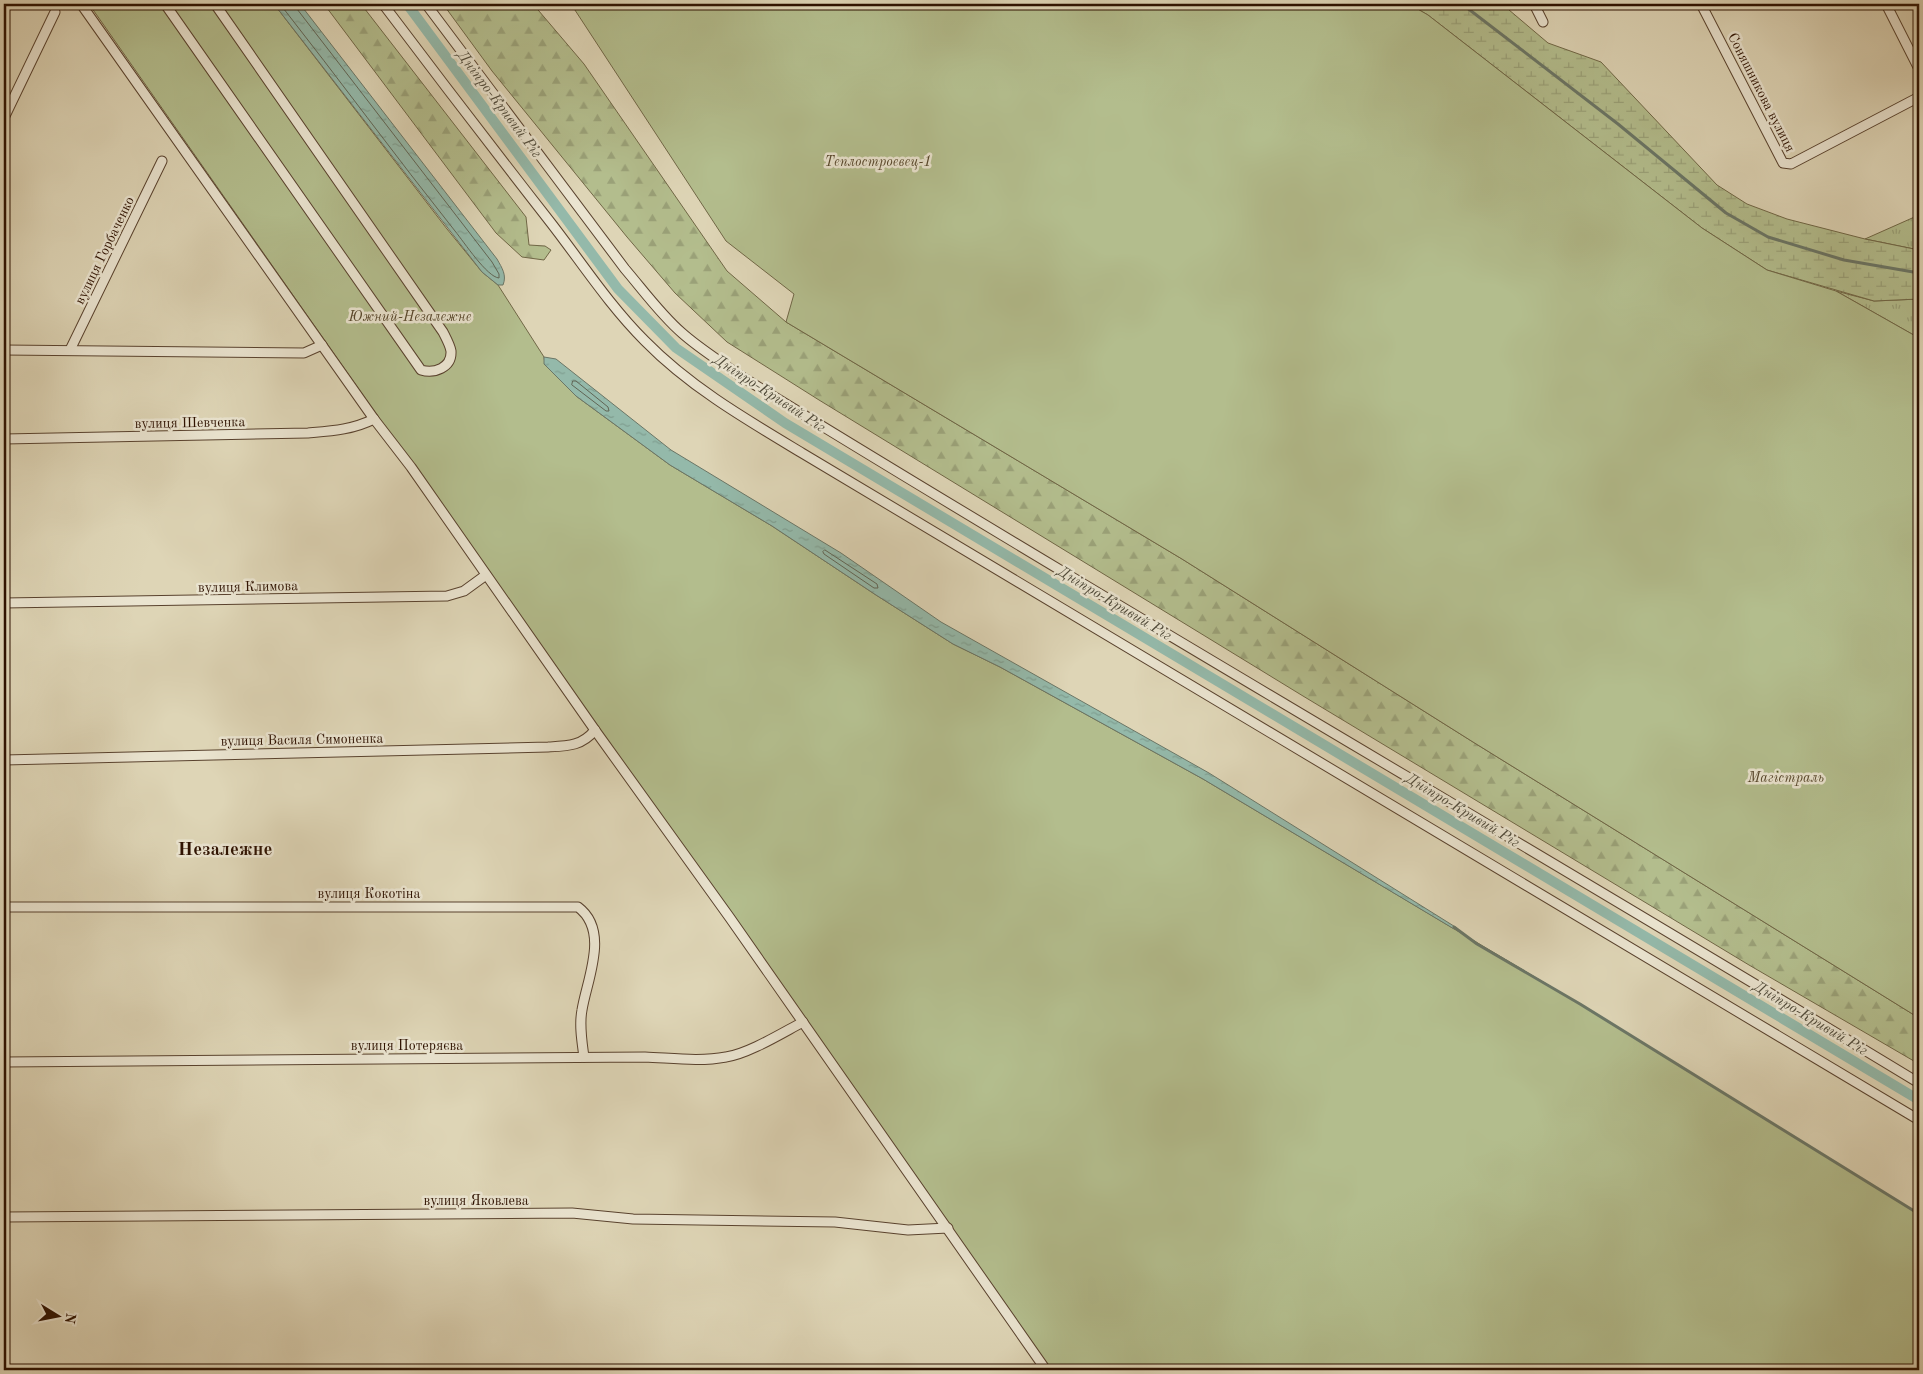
<svg xmlns="http://www.w3.org/2000/svg" width="1923" height="1374" font-family="'Old Standard TT',serif">
<style>
.grass{fill:url(#grass-tufts);stroke:#706746}
.forest{fill:url(#forest-firs);stroke:#706746}
.wetland{fill:url(#wetland-marsh);stroke:#706746}
.garden{fill:#b3bd8d;stroke:#706746}
.water{fill:url(#water-ripples);stroke:#6b7666}
.lines{fill:none;stroke-linecap:round;stroke-linejoin:round}
.shore{stroke:#606555;stroke-width:1}
.stream{stroke:#6b7666;stroke-width:3}
.canal{stroke:#94b9aa;stroke-width:10}
.street-casing{stroke:#59422e;stroke-width:11}
.street{stroke:#eae4d0;stroke-width:9}
.labels{text-anchor:middle;stroke-width:5;stroke-linejoin:round;paint-order:stroke}
.street-label{font-size:14px;fill:#2d1100;stroke:#eae4d0}
.park-label{font-size:14px;font-style:italic;fill:#55452a;stroke:#eae4d0}
.water-label{font-size:15px;font-style:italic;fill:#514c3c;stroke:#eae4d0}
.district-label{font-size:19px;font-weight:bold;fill:#2d1100;stroke:#eae4d0}
</style>
<defs>
<pattern id="grass-tufts" width="24" height="20" patternUnits="userSpaceOnUse" patternTransform="scale(1.25)"><rect width="24" height="20" fill="#b3bd8d"/><path d="M3 7l-1-3M5 7V3M7 7l1-3M15 17l-1-3M17 17v-4M19 17l1-3" fill="none" stroke="#9aa178"/></pattern>
<pattern id="forest-firs" width="22" height="20" patternUnits="userSpaceOnUse" patternTransform="scale(1.25)"><rect width="22" height="20" fill="#b3bd8d"/><path d="M5 1l3.5 6h-7zM16 11l3.5 6h-7z" fill="#9aa178"/></pattern>
<pattern id="wetland-marsh" width="20" height="14" patternUnits="userSpaceOnUse" patternTransform="scale(1.25)"><rect width="20" height="14" fill="#b3bd8d"/><path d="M1 5h8M5 5V1M11 12h8M15 12V8" fill="none" stroke="#9aa178"/></pattern>
<pattern id="water-ripples" width="26" height="14" patternUnits="userSpaceOnUse" patternTransform="scale(1.25)"><rect width="26" height="14" fill="#94b9aa"/><path d="M2 4q2-2 4 0t4 0M15 11q2-2 4 0t4 0" fill="none" stroke="#809e90"/></pattern>
</defs>
<rect width="100%" height="100%" fill="#ded5b6"/>
<filter id="stains"><feTurbulence type="fractalNoise" baseFrequency=".004" numOctaves="4"/><feColorMatrix values="0 0 0 0 .2 0 0 0 0 .09 0 0 0 0 .02 0 0 0 .5 -.17"/></filter>
<radialGradient id="worn" r=".72"><stop offset=".6" stop-color="#630" stop-opacity="0"/><stop offset="1" stop-color="#630" stop-opacity=".3"/></radialGradient>
<g class="grass">
<path d="M1919 215V250L1865 239Z"/>
<path d="M1836 291 1874 301 1919 299V338Z"/>
</g>
<g class="forest">
<path d="M324 4H361L526 217 529 245 545 246 551 250 544 260 522 257 496 233Z"/>
<path d="M443 4H533L584 64 727 271 786 322 1182 559 1473 742 1919 1018V1064L1749 965 1303 696 819 400 727 342 675 293 627 237 492 71Z"/>
</g>
<path class="wetland" d="M1409 4H1502L1548 43 1601 62 1717 185 1747 204 1787 219 1865 239 1919 250V299L1874 301 1767 270 1702 228 1428 15Z"/>
<g class="garden">
<path d="M89 4H274L447 229 482 272 498 285 544 357 545 364 576 396 670 465 772 526 876 595 953 644 1000 667 1203 779 1580 1004 1919 1214V1370H1046Z"/>
<path d="M571 4H1409L1428 15 1702 228 1767 270 1836 291 1919 338V1018L1473 742 1182 559 786 322 794 294 726 241Z"/>
</g>
<g class="water">
<path d="M274 4H300L497 259C502 268 507 275 503 285H498L482 272Z"/>
<path d="M544 357 556 359 671 450 841 553 941 622 1209 773 1457 928 1454 929 1449 926 1203 779 1000 667 953 644 876 595 772 526 670 465 576 396 544 364Z"/>
</g>
<g class="lines">
<g class="shore">
<path d="M280 4C339 79 396 157 455 231 464 242 487 277 499 278V274L492 262 297 9 296 4"/>
<path d="M573 381H576L608 407 609 411H606L572 385Z"/>
<path d="M825 550 877 584 878 588H874L824 554 823 552Z"/>
</g>
<g class="stream">
<path d="M1462 4 1618 124 1726 213 1768 237 1844 260 1919 273"/>
<path d="M1454 927 1477 944 1580 1004 1919 1214"/>
</g>
<path class="canal" d="M407 4 618 289 676 348 785 423 1919 1100"/>
<g class="street-casing">
<g id="street">
<path d="M81 4 374 419 411 467 597 733 730 918 1046 1370"/>
<path d="M165 4 421 370C434 374 452 368 451 351 450 345 446 338 443 332L215 4"/>
<path d="M383 4C438 77 494 150 551 223 582 263 609 305 645 341 690 387 747 420 802 453L1919 1120"/>
<path d="M426 4 625 269C643 290 661 315 682 333 700 349 720 361 739 375 1130 616 1527 845 1919 1083"/>
<path d="M1534 4 1543 22"/>
<path d="M1701 4 1783 163 1791 164 1919 97"/>
<path d="M1886 4 1919 69"/>
<path d="M4 118 55 12"/>
<path d="M4 350 304 353 322 345"/>
<path d="M70 350 162 161"/>
<path d="M4 439 308 433C331 431 352 430 374 419"/>
<path d="M4 603 447 596 464 591 486 575"/>
<path d="M4 760 548 747C568 746 582 746 595 730"/>
<path d="M4 907H578C610 931 587 979 582 1010 579 1025 582 1042 584 1057"/>
<path d="M4 1062 645 1057C671 1058 700 1062 726 1057 748 1054 782 1033 803 1022"/>
<path d="M4 1217 572 1213 633 1219 835 1222 908 1230 948 1228"/>
</g>
</g>
<use href="#street" class="street"/>
</g>
<g class="labels">
<g class="street-label">
<text transform="translate(1762 92) rotate(63)" y="5">Соняшникова вулиця</text>
<text transform="translate(104 250) rotate(-64)" y="5">вулиця Горбаченко</text>
<text transform="translate(190 422) rotate(-1)" y="5">вулиця Шевченка</text>
<text transform="translate(248 586) rotate(-1)" y="5">вулиця Климова</text>
<text transform="translate(302 739) rotate(-1)" y="5">вулиця Василя Симоненка</text>
<text x="369" y="898">вулиця Кокотіна</text>
<text x="407" y="1050">вулиця Потеряєва</text>
<text x="476" y="1205">вулиця Яковлева</text>
</g>
<g class="park-label">
<text x="878" y="166">Теплостроевец-1</text>
<text x="410" y="321">Южний-Незалежне</text>
<text x="1786" y="782">Магістраль</text>
</g>
<g class="water-label">
<text transform="translate(500 104) rotate(53)" y="5">Дніпро-Кривий Ріг</text>
<text transform="translate(770 393) rotate(33)" y="5">Дніпро-Кривий Ріг</text>
<text transform="translate(1115 603) rotate(31)" y="5">Дніпро-Кривий Ріг</text>
<text transform="translate(1463 810) rotate(31)" y="5">Дніпро-Кривий Ріг</text>
<text transform="translate(1811 1018) rotate(31)" y="5">Дніпро-Кривий Ріг</text>
</g>
<g class="district-label">
<text x="225" y="855">Незалежне</text>
</g>
</g>
<rect width="1923" height="1374" fill="none" stroke="#ded5b6" stroke-width="20"/>
<rect x="5" y="5" width="1913" height="1364" fill="none" stroke="#2d1100" stroke-width="2.5"/>
<rect x="10" y="10" width="1903" height="1354" fill="none" stroke="#2d1100"/>
<g transform="translate(58 1316) rotate(100)" stroke="#eae4d0" stroke-width="4" paint-order="stroke">
<path d="M0-4L9 19L0 12L-9 19Z" fill="#2d1100"/>
<text y="-8" font-size="14" font-weight="bold" text-anchor="middle" fill="#2d1100">N</text>
</g>
<rect width="100%" height="100%" filter="url(#stains)"/>
<rect width="100%" height="100%" fill="url(#worn)"/>
</svg>
